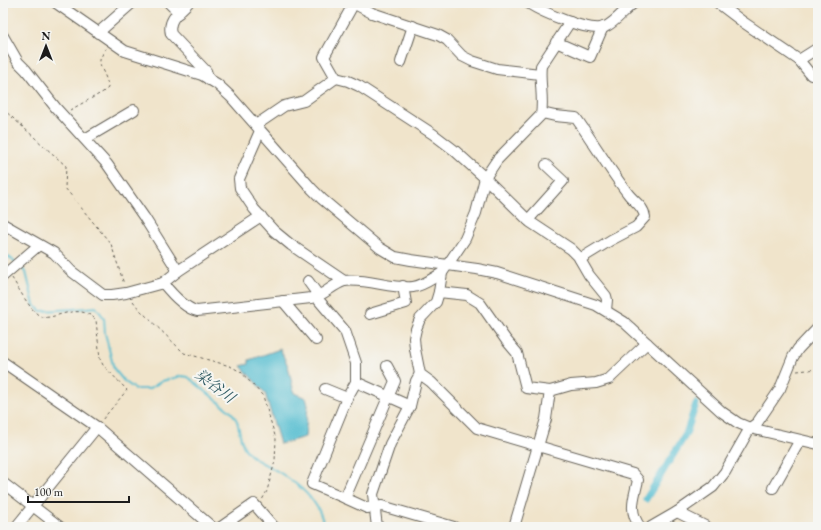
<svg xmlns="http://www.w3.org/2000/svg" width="821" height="530" font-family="'EB Garamond','Noto Serif JP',serif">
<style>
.water{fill:#54bdd0;stroke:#386c76}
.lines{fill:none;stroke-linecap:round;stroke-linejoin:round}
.stream{stroke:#54bdd0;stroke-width:2}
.canal{stroke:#54bdd0;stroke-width:7}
.minor-casing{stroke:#666259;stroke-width:12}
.path{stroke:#666259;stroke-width:1;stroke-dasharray:3 3;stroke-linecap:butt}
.minor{stroke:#fff;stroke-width:10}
.labels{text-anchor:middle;stroke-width:4;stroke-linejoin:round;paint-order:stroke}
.water-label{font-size:15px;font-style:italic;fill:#325c64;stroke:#f6f6f2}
</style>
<rect width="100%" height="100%" fill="#f6f6f2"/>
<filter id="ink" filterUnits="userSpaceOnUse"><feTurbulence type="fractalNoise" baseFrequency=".025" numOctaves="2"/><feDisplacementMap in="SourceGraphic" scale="8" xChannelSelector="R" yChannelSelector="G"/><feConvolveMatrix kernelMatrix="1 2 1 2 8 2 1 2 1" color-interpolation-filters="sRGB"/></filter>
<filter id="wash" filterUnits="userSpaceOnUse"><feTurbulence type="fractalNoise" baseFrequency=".012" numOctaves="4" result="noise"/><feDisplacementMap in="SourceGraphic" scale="16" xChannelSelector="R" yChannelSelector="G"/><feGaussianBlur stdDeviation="0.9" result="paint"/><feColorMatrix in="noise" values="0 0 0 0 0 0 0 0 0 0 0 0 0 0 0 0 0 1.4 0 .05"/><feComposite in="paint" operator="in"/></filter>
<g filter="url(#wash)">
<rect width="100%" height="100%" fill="#f0e4cb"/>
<path class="water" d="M280 349 288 366 294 393 306 398 308 405 305 437 280 444 265 393 241 366 249 364V360Z"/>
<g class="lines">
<g class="stream">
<path d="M3 255 9 257 15 262"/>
<path d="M20 267 26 272 34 305 41 311C59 310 77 309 96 307L104 318 105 333 114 369 124 381 135 389H149L162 381 182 376 188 377 231 412C242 422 237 439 246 450 254 461 266 464 277 471 292 480 308 492 317 507 321 513 322 521 326 527"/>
</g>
<path class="canal" d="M646 499 686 434 696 404"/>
</g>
</g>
<g filter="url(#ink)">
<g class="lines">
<g class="minor-casing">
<g id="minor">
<path d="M56 3 125 51 202 75 217 84 231 97 312 189 322 199 380 248 395 257 411 260 477 269 497 273 596 305 624 322 722 412 738 423 750 428 818 444"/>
<path d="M169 3 179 13"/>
<path d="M188 3C179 12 167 20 171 34L206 71 209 80"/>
<path d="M353 3 372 13 438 35 447 40 462 56 472 61 497 69 540 74"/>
<path d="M528 3C542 12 589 33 605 27 616 22 624 10 634 3"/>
<path d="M718 3 743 22 799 60 811 75"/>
<path d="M570 22 541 66C539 82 544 98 541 115L497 160 485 178 476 213 465 239 442 273 439 292 436 302 420 319 416 329 414 338 415 349 420 374 431 382 477 428 633 474 638 480C634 499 628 510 640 527"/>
<path d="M98 33 132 3"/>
<path d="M3 36 18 62 26 70 56 108 107 164 144 217 178 271"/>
<path d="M556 42 590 57 603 27"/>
<path d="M799 60 818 48"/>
<path d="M401 62 413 26"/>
<path d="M336 78 348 81 359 86 433 134 454 150 485 178 530 222 571 249 578 256 589 275 606 296 607 300 606 310"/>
<path d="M542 113 555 116 576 118C594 143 610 171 629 195 635 202 644 207 645 217L636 227 611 240 580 259"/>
<path d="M256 125 284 106 304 101 336 78 324 57 354 3"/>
<path d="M85 139 134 110"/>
<path d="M528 220 563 181 546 165"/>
<path d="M3 224 54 253 71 271 103 295H112L126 293 163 283 178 271 261 216"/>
<path d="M3 276 39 245"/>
<path d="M308 281 316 292V297L345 331 356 363V382"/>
<path d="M344 281C367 278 390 289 413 287 423 286 433 278 442 273"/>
<path d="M163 283C171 293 184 308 197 311L311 298C326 295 330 286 344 281L291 245 274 231 254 209 240 188 239 179 260 131"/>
<path d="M439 292 467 295 480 303 506 340 517 353 526 388 550 391 571 385 596 383 609 379 647 343"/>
<path d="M283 301 316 340"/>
<path d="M370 314 406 303 403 286"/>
<path d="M3 362 97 427 212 527"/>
<path d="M325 389 347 398"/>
<path d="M410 406 356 382 347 398 312 484 345 498 367 508 382 506 454 527"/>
<path d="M3 483 60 527"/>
<path d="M773 488 800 440"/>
<path d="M345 498 395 381 387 366"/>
<path d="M677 512 707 527"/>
<path d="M16 527 97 427"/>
<path d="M221 527 254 504 274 527"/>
<path d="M377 527 373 494 390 444 410 406 416 381 420 374"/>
<path d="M514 527 546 419 550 391"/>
<path d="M651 527 677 512 713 487 725 472 750 428 757 423 780 389 793 357 798 349 818 328"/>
</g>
</g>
<g class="path">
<path d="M3 109 66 166 65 188 111 244 124 284"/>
<path d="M70 110 103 92 108 88C108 77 99 68 100 60 101 56 104 52 106 48"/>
<path d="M12 278C19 289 30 310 40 316 51 323 78 300 96 320L100 359 103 365 127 390 102 420"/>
<path d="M133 301 139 309 184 353 230 366 241 372 263 396 276 439 275 461 267 491 262 500"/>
<path d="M797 371 818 369"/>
</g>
<use href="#minor" class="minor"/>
</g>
</g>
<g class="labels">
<g class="water-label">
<text transform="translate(215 386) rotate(37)" y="5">染谷川</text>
</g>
</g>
<rect width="821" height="530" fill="none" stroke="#f6f6f2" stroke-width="16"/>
<g transform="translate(46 46)" stroke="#f6f6f2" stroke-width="3" paint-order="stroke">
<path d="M0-3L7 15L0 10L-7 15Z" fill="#1c1c1c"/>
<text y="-6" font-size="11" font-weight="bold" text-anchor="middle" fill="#1c1c1c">N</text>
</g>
<path d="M28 496v6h101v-6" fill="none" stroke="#1c1c1c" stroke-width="2"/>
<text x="34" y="496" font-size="12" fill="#1c1c1c" stroke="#f6f6f2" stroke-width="3" paint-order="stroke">100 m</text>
</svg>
